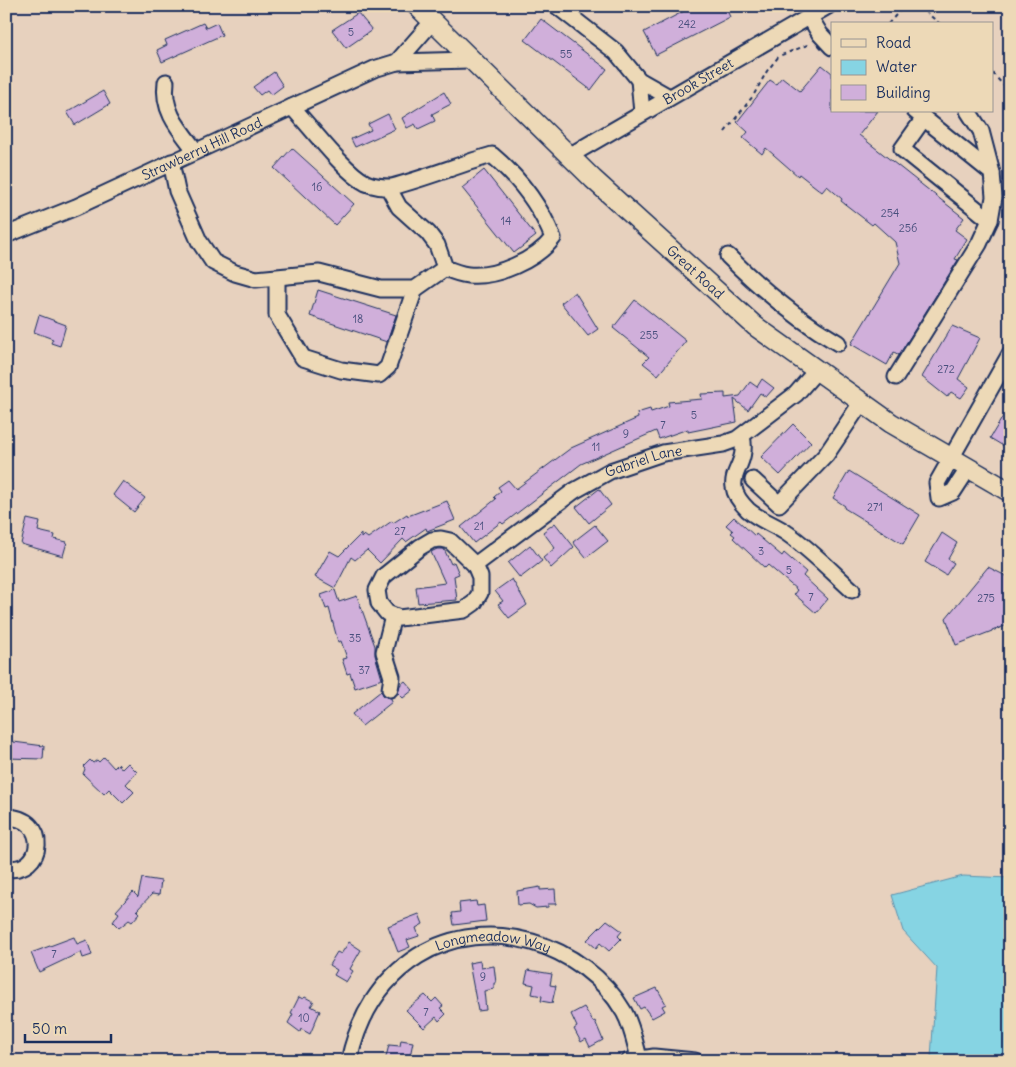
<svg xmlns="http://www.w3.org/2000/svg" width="1016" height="1067" font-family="Delius,sans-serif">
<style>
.water{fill:#86d4e3;stroke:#5b92ae}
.building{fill:#d0afda;stroke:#1b2f5e}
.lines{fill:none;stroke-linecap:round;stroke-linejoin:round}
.minor-casing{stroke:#1b2f5e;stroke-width:19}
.major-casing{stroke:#1b2f5e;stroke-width:22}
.path{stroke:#1b2f5e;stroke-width:2;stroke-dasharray:4 4;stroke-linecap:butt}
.minor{stroke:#edd9b7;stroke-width:15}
.major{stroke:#edd9b7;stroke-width:19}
.labels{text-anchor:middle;stroke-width:4.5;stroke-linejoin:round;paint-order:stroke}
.number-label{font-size:11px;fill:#484f7d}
.street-label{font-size:14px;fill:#1b2f5e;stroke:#edd9b7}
</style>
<rect width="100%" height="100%" fill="#e7d1be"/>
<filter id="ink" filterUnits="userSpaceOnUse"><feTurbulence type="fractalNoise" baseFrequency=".02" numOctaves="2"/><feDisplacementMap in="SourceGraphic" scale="10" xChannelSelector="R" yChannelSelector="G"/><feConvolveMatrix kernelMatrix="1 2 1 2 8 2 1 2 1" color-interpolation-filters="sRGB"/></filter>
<g filter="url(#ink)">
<path class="water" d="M963 876 1010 878V1061H933L931 1058 937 968 903 931 892 895Z"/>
<g class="building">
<path d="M694 6H725L730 17 656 55 644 32Z"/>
<path d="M358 13 372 30 346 48 332 30Z"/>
<path d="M541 19 607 69 591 90 525 40Z"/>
<path d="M203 23 206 28 217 23 222 35 162 62 157 50 167 45 165 40Z"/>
<path d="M822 65 832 73V111H878L859 135 964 218 955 230 967 239 955 259 958 260 899 355 894 352 887 365 851 344 900 263 895 242 874 223 872 225 841 201 842 199 827 186 822 192 799 174 798 176 766 148 762 154 743 138 748 132 737 122 770 80 776 84 782 77 800 91Z"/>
<path d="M274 72 283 86 271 95 267 90 260 95 253 87Z"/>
<path d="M103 91 110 104 75 125 67 112Z"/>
<path d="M444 92 451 104 432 114 435 121 418 129 415 124 407 128 402 118Z"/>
<path d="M388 114 395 129 355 147 351 139 371 130 368 124Z"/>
<path d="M292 148 354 204 335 225 274 168Z"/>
<path d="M484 170 536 236 514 253 462 188Z"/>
<path d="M318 290 396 315 387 342 310 316Z"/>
<path d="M575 292 598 329 588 336 561 303Z"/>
<path d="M635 300 686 341 658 375 643 363 649 357 613 328Z"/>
<path d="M39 315 66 325 60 346 51 343 53 339 34 332Z"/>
<path d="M952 326 980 338 958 379 969 387 961 398 951 392 947 397 922 377Z"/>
<path d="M762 379 774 388 766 397 760 393 748 410 734 399 737 422 688 432V429L659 439 656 431 581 464 503 524 501 522 474 543 461 527 496 499 494 497 501 491 498 487 508 480 516 489 571 448 638 418 637 413 650 409 651 412 669 406 668 402 702 399 701 394 725 393V398L740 396 750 382 757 387Z"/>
<path d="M1010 405V450L990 438Z"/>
<path d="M793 424 811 442 780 475 761 457Z"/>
<path d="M849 471 920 515 903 544 844 508 845 506 833 498Z"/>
<path d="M123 481 145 498 134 512 113 495Z"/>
<path d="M599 489 611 505 589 523 576 507Z"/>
<path d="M447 501 455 520 427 531 426 528 406 542 403 539 380 563 367 550 355 560 351 557 335 588 315 577 330 551 339 556 361 534V538L364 535 368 538 392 521 393 523 407 514 408 516Z"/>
<path d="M734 517 755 536 756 534 782 556 784 553 806 572 803 576 828 599 816 613 794 594 797 590 768 565 765 568 733 538 735 536 731 533 733 531 726 525Z"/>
<path d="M27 519 40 522 38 531 55 535 54 539 67 542 63 556 21 544Z"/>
<path d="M555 523 574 547 551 568 543 558 555 548 543 532Z"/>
<path d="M595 525 608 541 586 558 573 542Z"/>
<path d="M942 533 957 543 948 559 954 563 946 575 925 562Z"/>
<path d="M530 545 542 561 520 578 508 563Z"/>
<path d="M437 549H444L451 564 454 562 459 574 454 576 457 600 418 603 416 587 445 583 431 552Z"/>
<path d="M988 567 1010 578V624L956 645 946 618Z"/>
<path d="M512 579 527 605 509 618 498 604 503 601 495 591Z"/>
<path d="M335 590 339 602 357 596 375 646V655L382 679 355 688 350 673 347 674 342 659 347 658 341 641 338 642 329 608 326 609 321 595Z"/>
<path d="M405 681 413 690 403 698 398 693 400 685Z"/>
<path d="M381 691 384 696 391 698 392 702 362 726 352 714Z"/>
<path d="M6 741 44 746 43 759 6 758Z"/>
<path d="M104 757 114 768 118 764 122 769 128 763 137 772 126 784 134 792 123 803 109 789 104 794 83 774 85 769 83 767 90 760 93 763 97 760 99 762Z"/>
<path d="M142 878 161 881 159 895 152 894 137 910 140 913 132 922 129 920 119 928 113 922 119 913 116 911 133 892 138 897Z"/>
<path d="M540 887V890L555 889 556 904H548V907L536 908 529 904 518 905 517 891Z"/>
<path d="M476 901 477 906 484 905 486 921 454 925 452 913 460 912 459 903Z"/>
<path d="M419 914 423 924 416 928 419 936 407 940 410 947 398 952 388 926Z"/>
<path d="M607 920 622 931 618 936 621 939 609 951 600 943 596 948 587 940Z"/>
<path d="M74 937 77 944 87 940 92 955 83 958 81 952 39 972 31 953Z"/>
<path d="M349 942 361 950 350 969 353 971 346 982 334 975 337 970 329 965 337 952 341 954Z"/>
<path d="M480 961 481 968 494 966 496 983H494V989L484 991 486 1010 478 1011 469 963Z"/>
<path d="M528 970 552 974 550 985 556 986 552 1003 541 1001 542 996 532 994 534 985 525 983Z"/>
<path d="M657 988 666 1004 662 1006 665 1011 652 1018 644 1007 640 1009 634 998Z"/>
<path d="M425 995 432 1002 436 998 443 1006 440 1008 446 1014 439 1021 436 1017 424 1028 406 1010Z"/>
<path d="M299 997 303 999 305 997 314 1002 311 1006 320 1011 310 1034 301 1029 300 1032 288 1023 293 1014 291 1013Z"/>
<path d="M584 1007 593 1022 595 1021 603 1040 590 1047 586 1039 581 1042 574 1029 577 1027 571 1014Z"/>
<path d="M401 1040 413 1042 409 1061H385L389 1045 400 1046Z"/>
</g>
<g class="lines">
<g class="minor-casing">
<g id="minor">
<path d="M557 6 616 52 639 80 669 97"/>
<path d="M809 16 820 34 832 47"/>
<path d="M397 62 432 22"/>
<path d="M639 80 642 113"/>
<path d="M166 82C162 111 179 129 196 151"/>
<path d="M292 107C310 126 344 172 366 183 375 187 383 187 392 187 426 178 458 165 492 155 519 178 540 205 553 238 536 260 496 278 468 275 460 274 452 271 445 268L437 245 428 233 399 207 388 187"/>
<path d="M968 111 981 131 992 173"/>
<path d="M924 118 902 149 990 220"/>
<path id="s1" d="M569 156 828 6"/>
<path d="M171 162 177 191 199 241 213 262 235 273 256 279 319 273 381 289H415L445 268"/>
<path id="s2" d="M6 235 76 207 374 69 397 62 469 60"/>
<path d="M728 256C762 290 797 319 838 343"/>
<path d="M277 278V315L303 358 341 370 379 375 388 367 415 289"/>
<path d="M896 377 979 244 990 220 994 197 992 173 915 111"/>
<path d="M742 436C748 462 731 471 734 487 735 496 742 504 748 510 759 520 776 525 788 534 811 550 831 571 852 590"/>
<path d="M968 469 953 492 939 498 937 483 1010 354"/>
<path d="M753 480 779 504 826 455 861 403"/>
<path id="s3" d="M475 565 480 577V593L474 603 464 610 399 618 387 613 379 603 377 590 384 576 420 547 432 540 441 539 450 541 475 565 574 491 610 471 663 453 723 444 737 439 796 394 816 371"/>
<path d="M390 689 392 677 384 652 393 616"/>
<path d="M6 817C51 817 44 875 6 868"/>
<path id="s4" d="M349 1061C358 1018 380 980 418 956 487 913 584 943 624 1012 632 1026 635 1043 639 1058"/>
<path d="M629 1061 654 1057 695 1061"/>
</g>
</g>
<g class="major-casing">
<g id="major">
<path id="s5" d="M417 6 593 179 755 326 891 423 1010 492"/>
</g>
</g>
<g class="path">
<path d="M919 6 940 24"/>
<path d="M888 24 904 6"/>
<path d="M992 73 1010 92"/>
<path d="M725 132 753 96 767 71 779 56 810 44"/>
</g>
<use href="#minor" class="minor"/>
<use href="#major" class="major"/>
</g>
</g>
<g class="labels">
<g class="number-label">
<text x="687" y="28">242</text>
<text x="351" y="36">5</text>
<text x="566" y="58">55</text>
<text x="317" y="191">16</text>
<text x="890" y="217">254</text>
<text x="506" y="225">14</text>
<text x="908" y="232">256</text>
<text x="358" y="323">18</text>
<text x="649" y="339">255</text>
<text x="946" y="373">272</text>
<text x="694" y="419">5</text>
<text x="663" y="429">7</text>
<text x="626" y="438">9</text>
<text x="596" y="451">11</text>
<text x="875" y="511">271</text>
<text x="479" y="530">21</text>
<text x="400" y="535">27</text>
<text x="761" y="555">3</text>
<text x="789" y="574">5</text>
<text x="811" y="601">7</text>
<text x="986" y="602">275</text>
<text x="355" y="642">35</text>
<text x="364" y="674">37</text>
<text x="54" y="958">7</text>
<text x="483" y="981">9</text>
<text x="426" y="1016">7</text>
<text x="304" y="1022">10</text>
</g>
<g class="street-label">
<text dy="5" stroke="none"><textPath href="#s1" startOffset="149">Brook Street</textPath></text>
<text dy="5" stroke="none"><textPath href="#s2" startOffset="214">Strawberry Hill Road</textPath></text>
<text dy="5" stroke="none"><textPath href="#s5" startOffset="385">Great Road</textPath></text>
<text dy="5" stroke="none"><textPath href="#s3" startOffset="486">Gabriel Lane</textPath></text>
<text dy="5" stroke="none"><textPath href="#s4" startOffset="208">Longmeadow Way</textPath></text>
</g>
</g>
<rect width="1016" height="1067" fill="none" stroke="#edd9b7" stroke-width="25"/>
<rect x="12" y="12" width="991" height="1042" fill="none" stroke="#1b2f5e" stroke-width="2" filter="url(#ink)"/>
<rect x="831" y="22" width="162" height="90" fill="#edd9b7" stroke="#999593"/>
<rect x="841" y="39" width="25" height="8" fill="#edd9b7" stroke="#999593"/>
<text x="876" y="48" font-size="15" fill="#1b2f5e">Road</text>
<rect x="841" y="60" width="25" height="15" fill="#86d4e3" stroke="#999593"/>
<text x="876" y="72" font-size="15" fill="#1b2f5e">Water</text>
<rect x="841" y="85" width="25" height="15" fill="#d0afda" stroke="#999593"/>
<text x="876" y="98" font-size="15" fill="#1b2f5e">Building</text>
<path d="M25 1034v8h86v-8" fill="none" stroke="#1b2f5e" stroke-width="2.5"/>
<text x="32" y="1034" font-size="15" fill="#1b2f5e" stroke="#edd9b7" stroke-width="4" paint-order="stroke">50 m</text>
</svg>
